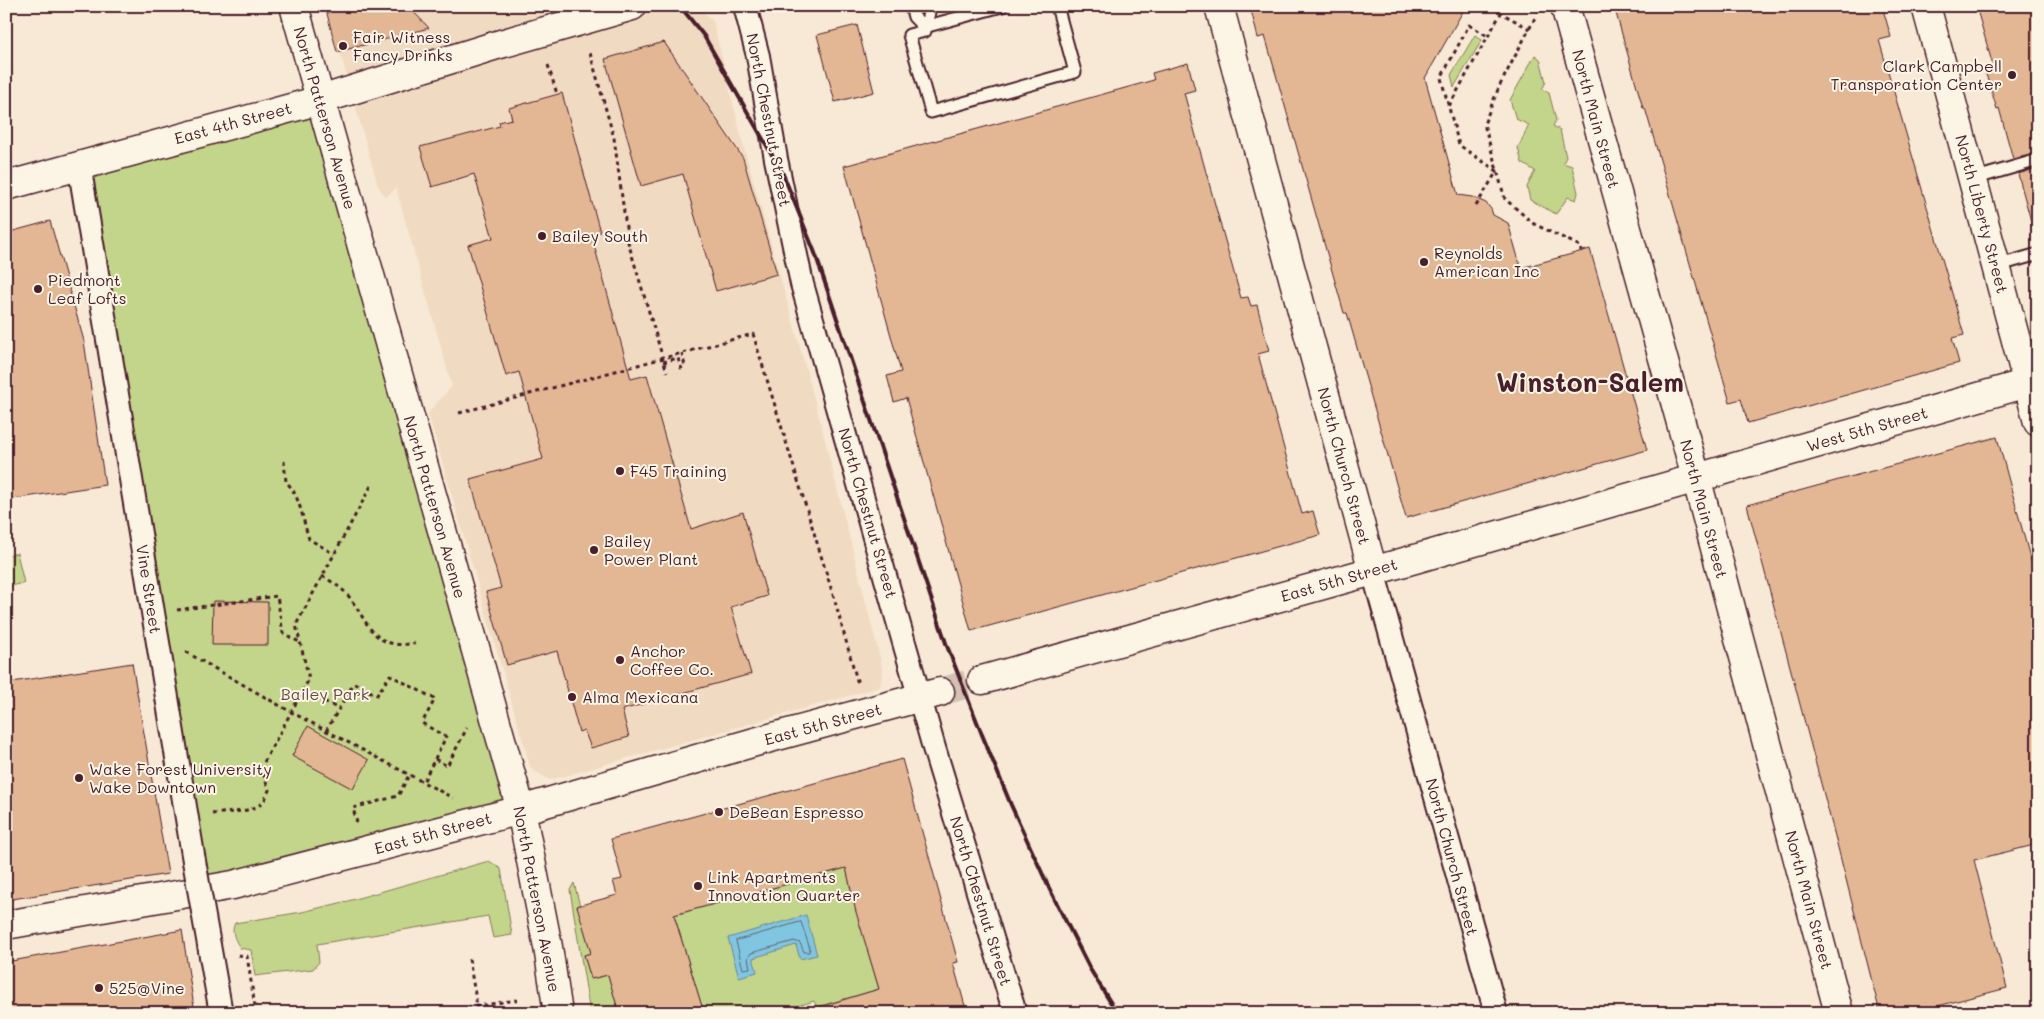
<svg xmlns="http://www.w3.org/2000/svg" width="2044" height="1019" font-family="Mali,sans-serif">
<style>
.built{fill:#f1dac2}
.green{fill:#c3d58a;stroke:#867a5a}
.water{fill:#80c6e1;stroke:#6a8398}
.lines{fill:none;stroke-linecap:round;stroke-linejoin:round}
.shore{stroke:#606274;stroke-width:1}
.building{fill:#e3b794;stroke:#4a1f2b}
.secondary-tunnel{stroke:#d4c1b3;stroke-width:28;stroke-dasharray:28 14;stroke-linecap:butt}
.service-casing{stroke:#4a1f2b;stroke-width:15}
.minor-casing{stroke:#4a1f2b;stroke-width:26}
.tertiary-casing{stroke:#4a1f2b;stroke-width:31}
.secondary-casing{stroke:#4a1f2b;stroke-width:31}
.primary-casing{stroke:#4a1f2b;stroke-width:31}
.path{stroke:#4a1f2b;stroke-width:3;stroke-dasharray:4 4;stroke-linecap:butt}
.service{stroke:#fcf5e5;stroke-width:11}
.minor{stroke:#fcf5e5;stroke-width:22}
.tertiary{stroke:#fcf5e5;stroke-width:28}
.secondary{stroke:#fcf5e5;stroke-width:28}
.primary{stroke:#fcf5e5;stroke-width:28}
.rail{stroke:#4a1f2b;stroke-width:4}
.minor-bridge-casing{stroke:#4a1f2b;stroke-width:26;stroke-linecap:butt}
.path-bridge{stroke:#4a1f2b;stroke-width:3;stroke-dasharray:4 4;stroke-linecap:butt}
.minor-bridge{stroke:#fcf5e5;stroke-width:22}
.poi-dot{fill:#4a1f2b;stroke:#fcf5e5;stroke-width:2}
.labels{text-anchor:middle;stroke-width:4;stroke-linejoin:round;paint-order:stroke}
.poi-label{font-size:16px;fill:#4a1f2b;stroke:#fcf5e5;text-anchor:start}
.street-label{font-size:16px;fill:#4a1f2b;stroke:#fcf5e5}
.park-label{font-size:16px;fill:#684c43;stroke:#fcf5e5}
.town-label{font-size:26px;font-weight:bold;fill:#4a1f2b;stroke:#fcf5e5}
</style>
<rect width="100%" height="100%" fill="#f7e9d5"/>
<filter id="ink" filterUnits="userSpaceOnUse"><feTurbulence type="fractalNoise" baseFrequency=".02" numOctaves="2"/><feDisplacementMap in="SourceGraphic" scale="10" xChannelSelector="R" yChannelSelector="G"/><feConvolveMatrix kernelMatrix="1 2 1 2 8 2 1 2 1" color-interpolation-filters="sRGB"/></filter>
<g filter="url(#ink)">
<path class="built" d="M327 6H697L713 21 743 144 815 401 883 670 880 687 550 780 531 769 428 413 452 386 396 188 386 197 378 186Z"/>
<g class="green">
<path d="M1475 35 1482 40 1454 87 1451 75Z"/>
<path d="M1535 55 1540 59 1546 82 1542 89 1549 93 1556 120 1553 126 1560 130 1566 157 1563 163 1572 166 1578 193 1576 200 1568 197 1556 214 1530 200 1527 187 1535 171 1522 163 1518 148 1529 125 1516 119 1510 100Z"/>
<path d="M320 100 521 810 200 891 79 164Z"/>
<path d="M17 553 24 583 6 587V556Z"/>
<path d="M489 861 501 869 512 935 493 938 488 916 317 944 319 962 313 969 255 976 251 950 240 948C236 941 230 932 235 923L302 912 348 901Z"/>
<path d="M846 868 860 924 879 989 817 1007 814 1001 774 1013H704L674 915Z"/>
<path d="M574 883 580 906 578 907 591 953 584 955 591 979 608 975 619 1013H590L570 890Z"/>
</g>
<path class="water" d="M806 915 817 955 800 959 796 945 753 958 757 972 739 977 728 938Z"/>
<g class="lines">
<path class="shore" d="M801 922 810 949 809 952H804L800 943 794 941 751 953 748 958 750 968 743 969 736 941Z"/>
</g>
<g class="building">
<path d="M325 6H408L429 28 337 52Z"/>
<path d="M1250 6H1466L1425 78 1458 195 1472 197 1486 203 1491 209 1493 215 1508 223 1521 268 1590 249 1647 450 1406 518 1347 313H1344L1265 36 1258 38Z"/>
<path d="M1614 6H1882L1891 37 1879 40 1964 335 1952 338 1959 363 1748 423 1741 399 1730 402 1645 108H1643Z"/>
<path d="M1976 6H2038V153L2013 159 1999 108 1997 109 1984 68 1993 66Z"/>
<path d="M857 25 874 92 835 102 817 35Z"/>
<path d="M664 42 743 158 777 274 716 291 683 174 641 186 605 59Z"/>
<path d="M1188 63 1195 90 1184 93 1241 298 1248 297 1251 306 1257 305 1269 351 1258 354 1302 514 1313 511 1320 535 971 631 906 398 894 402 887 376 901 372 844 166 1154 80 1152 73Z"/>
<path d="M562 93 600 232 591 234 631 379 647 375 691 529 743 512 767 596 731 607 751 674 622 710 629 737 591 748 584 730 579 732 557 651 507 665 486 592 501 588 470 479 543 459 519 372 506 376 468 245 493 238 474 174 432 187 420 147 500 126 499 122 512 119 509 108Z"/>
<path d="M2038 168V220L2031 221 2018 174Z"/>
<path d="M50 221 84 341 105 485 6 500V233Z"/>
<path d="M1997 437 2038 587V844L1974 860 2007 988 1911 1013H1880L1835 836 1747 505Z"/>
<path d="M213 601 268 602V645H212Z"/>
<path d="M132 663 168 874 6 900V683Z"/>
<path d="M308 726 369 760 353 789 292 756Z"/>
<path d="M902 759 958 962 953 963 967 1013H820L819 1007 879 989 856 912 846 868 674 915 704 1013H619L608 975 591 979 584 955 591 953 577 906 617 895 613 881 622 879 611 839Z"/>
<path d="M182 930 195 1013H6V962Z"/>
</g>
<g class="lines">
<path class="secondary-tunnel" d="M940 692 982 680"/>
<g class="service-casing">
<g id="service">
<path d="M911 6 914 17 924 27"/>
<path d="M927 6 929 12 925 31 909 35 931 112 1075 72 1057 6"/>
<path d="M924 27 1002 6"/>
<path d="M1973 179 2038 160"/>
<path d="M1996 266 2038 254"/>
</g>
</g>
<g class="minor-casing">
<g id="minor">
<path d="M745 6 758 56 776 159 802 284 934 748 1015 1013"/>
<path d="M79 164 194 861"/>
<path d="M1373 571 1496 1013"/>
<path d="M209 945 221 1013"/>
</g>
</g>
<g class="tertiary-casing">
<g id="tertiary">
<path d="M1219 6 1373 571"/>
<path d="M6 186 320 100 497 45 632 6"/>
</g>
</g>
<g class="secondary-casing">
<g id="secondary">
<path d="M294 6 521 810 548 947 558 1013"/>
<path d="M982 680 1373 571 2038 380"/>
<path d="M6 925 233 885 521 810 755 742 940 692"/>
</g>
</g>
<g class="primary-casing">
<g id="primary">
<path d="M1565 6 1696 477 1839 1013"/>
<path d="M1926 6 2038 422"/>
</g>
</g>
<g class="path">
<path d="M1535 18 1499 87 1484 124 1505 199 1534 224 1580 246 1581 251"/>
<path d="M548 65 557 94"/>
<path d="M1449 106 1501 13 1530 29"/>
<path d="M1476 206 1497 171 1459 145 1441 78 1469 25 1488 36"/>
<path d="M663 362 678 358 681 368 685 366 682 353"/>
<path d="M459 413 753 334 834 598 858 684"/>
<path d="M284 461 286 482C300 494 303 522 309 539L334 554"/>
<path d="M322 576C332 582 343 588 350 598 369 624 374 651 415 643"/>
<path d="M177 610 277 596 283 633 301 643"/>
<path d="M186 652 291 712 453 798"/>
<path d="M303 690 339 709"/>
<path d="M326 731 354 683 377 695 390 675 435 699 422 723 446 737 423 782"/>
<path d="M435 759 447 766 467 728"/>
<path d="M212 814C226 812 249 813 261 804 265 801 267 795 269 790L263 773V764L309 679 296 625 371 486"/>
<path d="M357 823 353 808 398 796 409 775"/>
<path d="M238 955 247 956 256 1013"/>
<path d="M469 959 477 1006"/>
<path d="M459 1009 516 1000 518 1013"/>
</g>
<use href="#service" class="service"/>
<use href="#minor" class="minor"/>
<use href="#tertiary" class="tertiary"/>
<use href="#secondary" class="secondary"/>
<use href="#primary" class="primary"/>
<path class="rail" d="M680 6 704 36 783 174 815 253 947 646 983 737 1011 805 1049 888 1090 969 1117 1013"/>
<g class="minor-bridge-casing">
<path id="minor-bridge" d="M194 861 209 945"/>
</g>
<path class="path-bridge" d="M590 53 614 138 628 242 667 372"/>
<use href="#minor-bridge" class="minor-bridge"/>
</g>
</g>
<g class="poi-dot">
<circle cx="343" cy="46" r="5"/>
<circle cx="2012" cy="75" r="5"/>
<circle cx="542" cy="236" r="5"/>
<circle cx="1424" cy="262" r="5"/>
<circle cx="38" cy="289" r="5"/>
<circle cx="620" cy="471" r="5"/>
<circle cx="594" cy="550" r="5"/>
<circle cx="620" cy="660" r="5"/>
<circle cx="572" cy="697" r="5"/>
<circle cx="79" cy="778" r="5"/>
<circle cx="719" cy="812" r="5"/>
<circle cx="698" cy="886" r="5"/>
<circle cx="99" cy="988" r="5"/>
</g>
<g class="labels">
<g class="poi-label">
<text x="353" y="43">Fair Witness<tspan x="353" dy="18">Fancy Drinks</tspan></text>
<text x="2002" y="72" text-anchor="end">Clark Campbell<tspan x="2002" dy="18">Transporation Center</tspan></text>
<text x="552" y="242">Bailey South</text>
<text x="1434" y="259">Reynolds<tspan x="1434" dy="18">American Inc</tspan></text>
<text x="48" y="286">Piedmont<tspan x="48" dy="18">Leaf Lofts</tspan></text>
<text x="630" y="477">F45 Training</text>
<text x="604" y="547">Bailey<tspan x="604" dy="18">Power Plant</tspan></text>
<text x="630" y="657">Anchor<tspan x="630" dy="18">Coffee Co.</tspan></text>
<text x="582" y="703">Alma Mexicana</text>
<text x="89" y="775">Wake Forest University<tspan x="89" dy="18">Wake Downtown</tspan></text>
<text x="729" y="818">DeBean Espresso</text>
<text x="708" y="883">Link Apartments<tspan x="708" dy="18">Innovation Quarter</tspan></text>
<text x="109" y="994">525@Vine</text>
</g>
<g class="street-label">
<text transform="translate(325 118) rotate(74)" y="6">North Patterson Avenue</text>
<text transform="translate(1596 119) rotate(75)" y="6">North Main Street</text>
<text transform="translate(769 120) rotate(79)" y="6">North Chestnut Street</text>
<text transform="translate(233 123) rotate(-15)" y="6">East 4th Street</text>
<text transform="translate(1982 214) rotate(75)" y="6">North Liberty Street</text>
<text transform="translate(1867 429) rotate(-16)" y="6">West 5th Street</text>
<text transform="translate(1344 466) rotate(75)" y="6">North Church Street</text>
<text transform="translate(435 507) rotate(74)" y="6">North Patterson Avenue</text>
<text transform="translate(1704 509) rotate(75)" y="6">North Main Street</text>
<text transform="translate(868 513) rotate(74)" y="6">North Chestnut Street</text>
<text transform="translate(1339 580) rotate(-16)" y="6">East 5th Street</text>
<text transform="translate(149 589) rotate(81)" y="6">Vine Street</text>
<text transform="translate(823 724) rotate(-15)" y="6">East 5th Street</text>
<text transform="translate(433 833) rotate(-15)" y="6">East 5th Street</text>
<text transform="translate(1452 857) rotate(75)" y="6">North Church Street</text>
<text transform="translate(537 899) rotate(79)" y="6">North Patterson Avenue</text>
<text transform="translate(1809 900) rotate(75)" y="6">North Main Street</text>
<text transform="translate(981 901) rotate(73)" y="6">North Chestnut Street</text>
</g>
<g class="park-label">
<text x="325" y="700">Bailey Park</text>
</g>
<g class="town-label">
<text x="1590" y="392">Winston-Salem</text>
</g>
</g>
<rect width="2044" height="1019" fill="none" stroke="#fcf5e5" stroke-width="25"/>
<rect x="12" y="12" width="2019" height="994" fill="none" stroke="#4a1f2b" stroke-width="2" filter="url(#ink)"/>
</svg>
